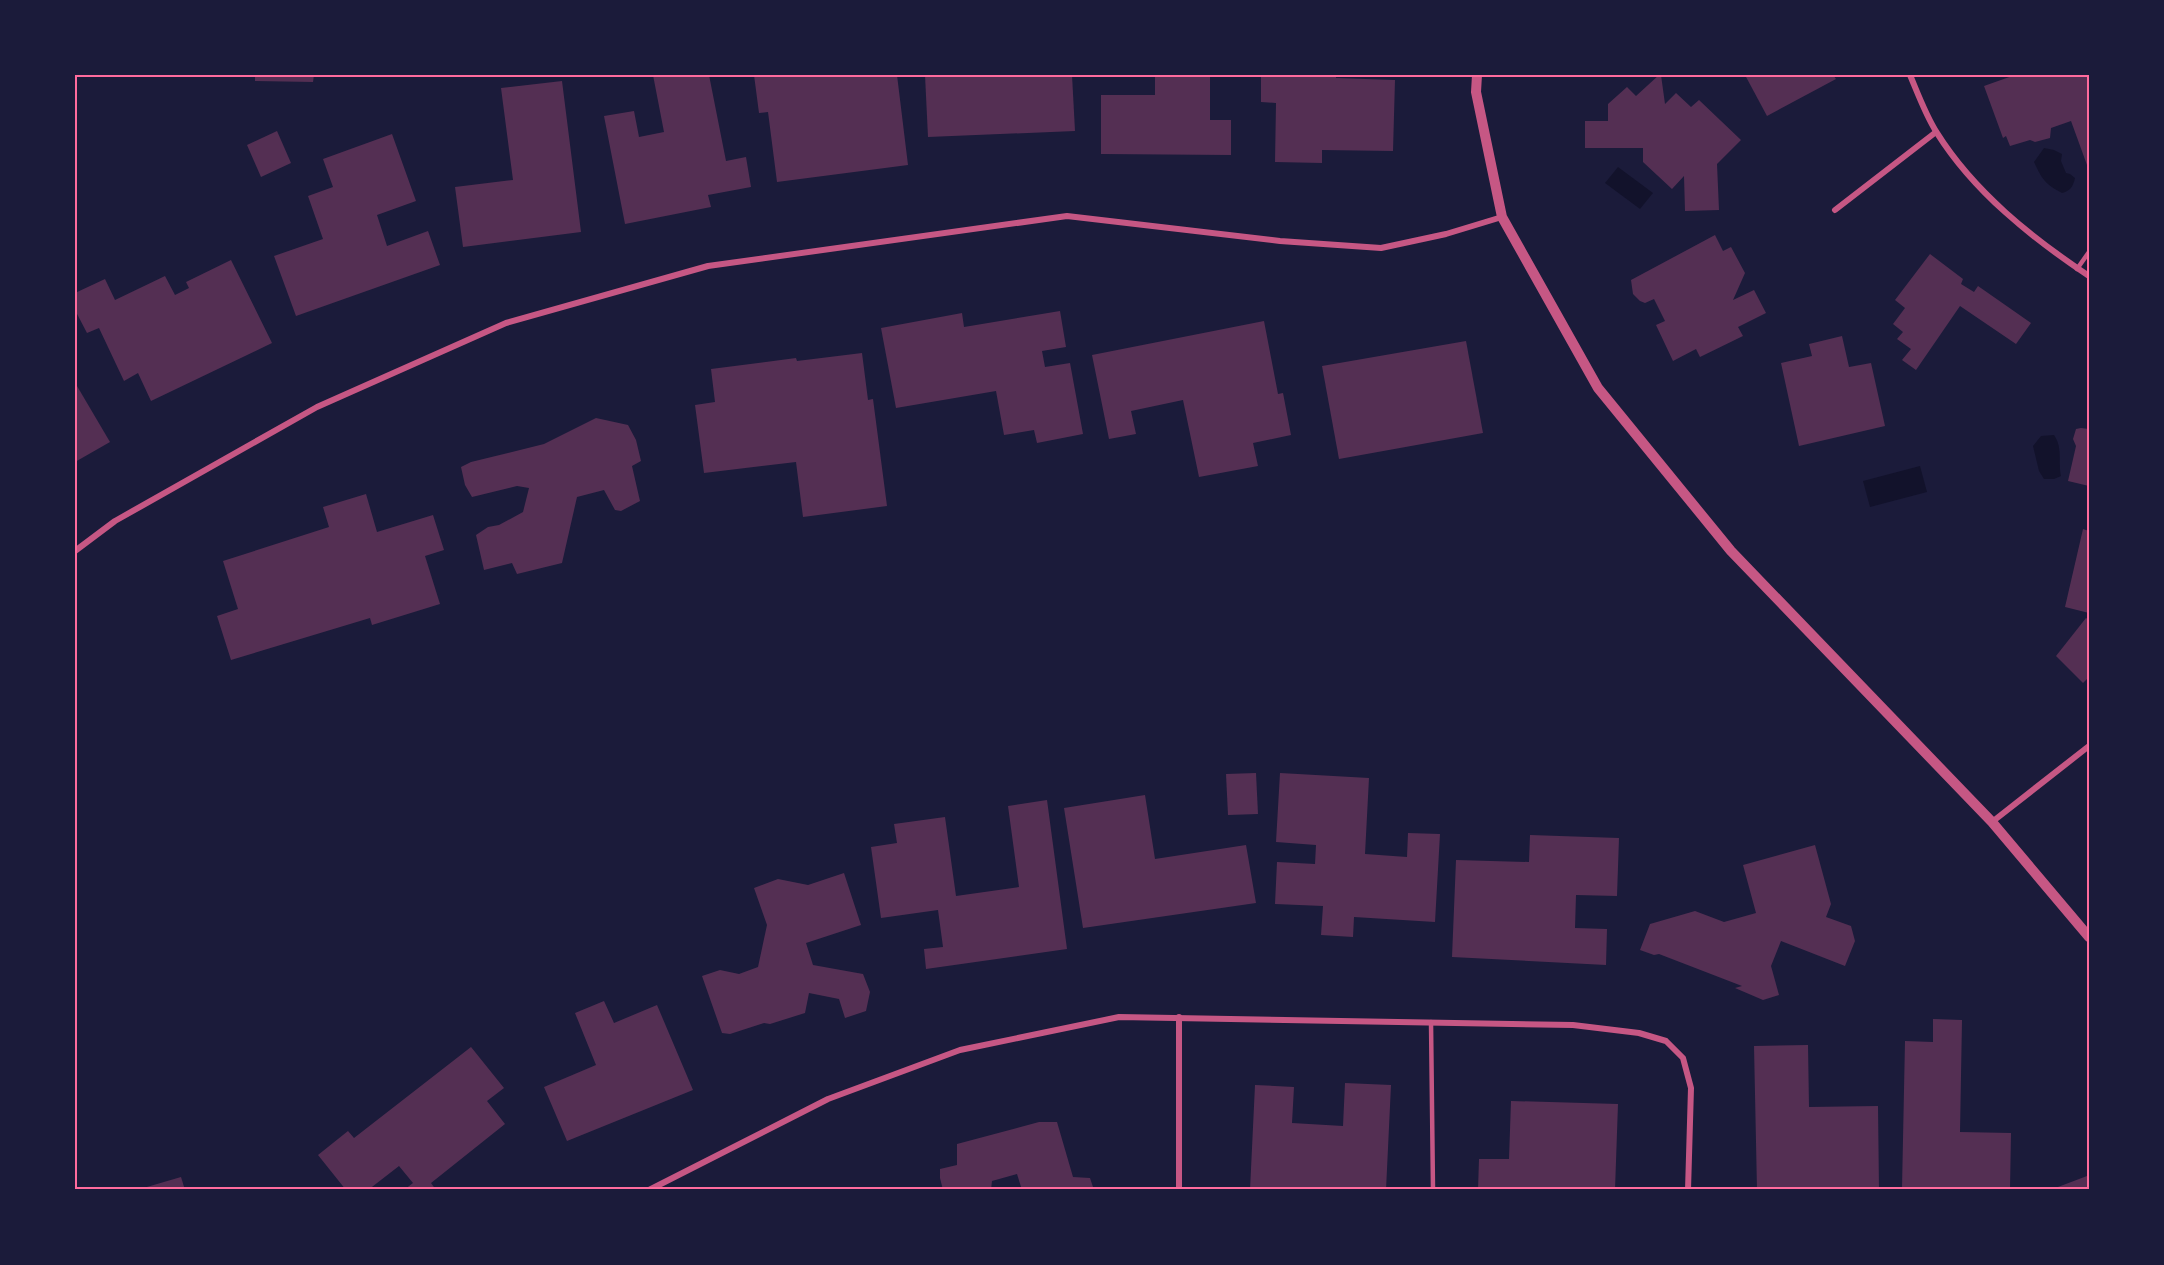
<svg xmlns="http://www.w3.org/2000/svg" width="2164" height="1265" font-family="Rubik,sans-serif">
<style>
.water{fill:#12122b}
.building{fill:#542f53}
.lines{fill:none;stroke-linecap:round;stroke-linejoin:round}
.service{stroke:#c65784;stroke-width:4.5}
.minor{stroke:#c65784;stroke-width:6}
.tertiary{stroke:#c65784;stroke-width:10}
.neatline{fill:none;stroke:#ff6b9d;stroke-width:2}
</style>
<rect width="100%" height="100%" fill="#1b1b3a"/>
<g class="water">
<path d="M2044 148 2054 150 2062 154 2061 161 2066 173 2070 174 2075 178C2073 187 2070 191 2062 193 2045 184 2042 179 2034 162Z"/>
<path d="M1618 167 1653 193 1640 209 1605 183Z"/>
<path d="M2054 435C2063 448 2058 461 2061 476L2054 479H2044L2039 471 2033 446 2041 436Z"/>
<path d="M1920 466 1927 492 1870 507 1863 481Z"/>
</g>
<g class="building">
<path d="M255 75H314L313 82 255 81Z"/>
<path d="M653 75H709L726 161 746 157 751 187 708 195 711 207 625 224 604 116 634 111 639 137 664 132Z"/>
<path d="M754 75H804V77L897 75 908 165 777 182 768 112 759 113Z"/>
<path d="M925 75H1072L1075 131 928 137Z"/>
<path d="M1155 75H1210V120H1231V155L1101 154V95H1155Z"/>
<path d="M1261 75H1336V78L1395 80 1393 151 1322 150V163L1275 162 1276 103 1261 102Z"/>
<path d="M1659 75H1661L1665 104 1676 93 1691 107 1699 100 1741 140 1717 164 1719 210 1685 211 1684 176 1672 189 1643 162V148H1585V121H1608V104L1627 87 1636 96Z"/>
<path d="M1745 75H1833L1836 79 1767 116Z"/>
<path d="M2015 75H2089V164L2087 165 2071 121 2051 128 2050 138 2035 142 2030 140 2010 146 2006 136 2003 138 1984 86Z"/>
<path d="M562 81 581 232 463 247 455 187 513 180 501 88Z"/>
<path d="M277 131 291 163 261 177 247 145Z"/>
<path d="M392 134 416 201 377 215 387 246 428 231 440 265 296 316 274 256 323 239 308 196 333 187 323 159Z"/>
<path d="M1715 235 1723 251 1731 247 1745 273 1733 300 1754 290 1766 313 1738 327 1743 336 1700 357 1696 349 1673 361 1656 325 1665 321 1654 299 1645 303 1640 301 1633 294 1631 280Z"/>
<path d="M1930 254 1963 279 1961 284 1974 292 1978 286 2031 323 2016 344 1960 306 1916 370 1902 360 1911 349 1897 339 1903 332 1893 324 1905 308 1895 300Z"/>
<path d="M231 260 272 343 151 401 138 373 124 381 99 328 87 333 75 310V293L105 279 115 300 165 276 175 295 189 288 186 282Z"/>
<path d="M1060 311 1066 347 1042 351 1045 367 1070 363 1083 434 1037 443 1034 430 1004 435 996 391 896 408 881 328 962 313 964 327Z"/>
<path d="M1264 321 1278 394 1283 393 1291 435 1253 443 1258 466 1199 477 1183 400 1131 411 1136 434 1109 439 1092 355Z"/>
<path d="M1842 336 1849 367 1871 363 1885 426 1799 446 1781 363 1812 356 1809 344Z"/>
<path d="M1466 341 1483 433 1339 459 1322 366Z"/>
<path d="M862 353 868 400 873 399 887 506 803 517 796 462 704 473 695 405 715 402 711 369 796 358 797 361Z"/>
<path d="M77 386 110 442 75 462V387Z"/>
<path d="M596 418 628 425 636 440 641 461 632 466 640 501 621 511 615 510 604 490 577 497 562 563 517 574 512 563 484 570 476 535 488 527 499 525 523 512 529 488 517 486 472 497 465 485 461 467 471 462 544 444Z"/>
<path d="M2081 428 2089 429V486L2068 481 2076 446 2073 439 2076 429Z"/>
<path d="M366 494 377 532 433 515 444 550 425 556 440 604 372 625 370 618 231 660 217 616 238 609 223 561 329 527 323 507Z"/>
<path d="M2083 529 2089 531V613L2065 607Z"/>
<path d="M2086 618 2089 620V677L2083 683 2056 656Z"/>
<path d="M1256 773 1258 814 1228 815 1226 774Z"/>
<path d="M1280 773 1369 778 1365 854 1407 857 1408 833 1440 834 1435 922 1354 917 1353 937 1321 935 1323 906 1275 904 1277 862 1315 864 1316 845 1276 842Z"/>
<path d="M1145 795 1155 859 1246 845 1256 903 1083 928 1064 808Z"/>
<path d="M1047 800 1067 949 926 969 924 949 943 947 938 910 881 918 871 847 897 843 894 824 945 817 956 896 1019 887 1008 806Z"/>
<path d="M1530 835 1619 838 1617 896 1576 895 1575 928 1607 929 1606 965 1452 957 1456 860 1529 862Z"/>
<path d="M1815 845 1831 904 1826 917 1851 926 1855 941 1845 966 1781 941 1771 966 1779 995 1763 1000 1735 988 1742 986 1659 954 1654 955 1640 950 1650 924 1695 911 1724 922 1756 913 1743 865Z"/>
<path d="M844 873 861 925 806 943 813 965 863 974 870 992 866 1011 845 1018 839 999 809 993 805 1013 770 1024 764 1023 730 1034 722 1033 702 976 720 970 739 974 758 967 767 925 754 888 778 879 808 885Z"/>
<path d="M604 1001 614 1023 657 1005 693 1090 567 1141 544 1087 596 1065 575 1013Z"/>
<path d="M1933 1019 1962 1020 1960 1132 2011 1133 2010 1189 1902 1188 1905 1041 1933 1042Z"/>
<path d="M1808 1045 1809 1107 1878 1106 1879 1190H1757L1754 1046Z"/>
<path d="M471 1047 504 1088 487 1101 505 1124 431 1183 436 1190H404L413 1183 399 1166 368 1190H346L318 1155 348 1131 354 1138Z"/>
<path d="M1345 1083 1391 1085 1386 1190H1250L1255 1085 1294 1087 1292 1123 1343 1126Z"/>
<path d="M1511 1101 1618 1104 1615 1190H1478L1479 1159H1509Z"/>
<path d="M1039 1122H1057L1073 1177 1090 1178 1094 1190H1022L1017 1174 992 1181 991 1190H943L940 1178V1169L957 1165V1144Z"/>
<path d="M2087 1176 2089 1190H2050Z"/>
<path d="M181 1177 185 1190H140V1189Z"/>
</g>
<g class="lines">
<g class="service">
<path d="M2077 269 2089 252"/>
<path d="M1431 1022 1433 1190"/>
</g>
<g class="minor">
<path d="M1910 75C1918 94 1926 116 1937 133 1974 192 2032 238 2089 276"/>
<path d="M1835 210 1936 132"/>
<path d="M75 551 115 521 317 407 506 323 708 266 1067 216 1280 241 1381 248 1446 234 1502 217"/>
<path d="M1992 822 2089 746"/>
<path d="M1179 1017V1190"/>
<path d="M649 1190 828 1099 960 1050 1119 1017 1573 1025 1639 1033 1666 1041 1683 1058 1691 1088 1688 1190"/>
</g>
<path class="tertiary" d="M1477 75 1476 92 1502 217 1598 388 1731 551 1992 822 2089 937"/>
</g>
<rect width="2164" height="1265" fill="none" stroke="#1b1b3a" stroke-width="153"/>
<rect x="76" y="76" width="2012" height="1112" class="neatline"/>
</svg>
